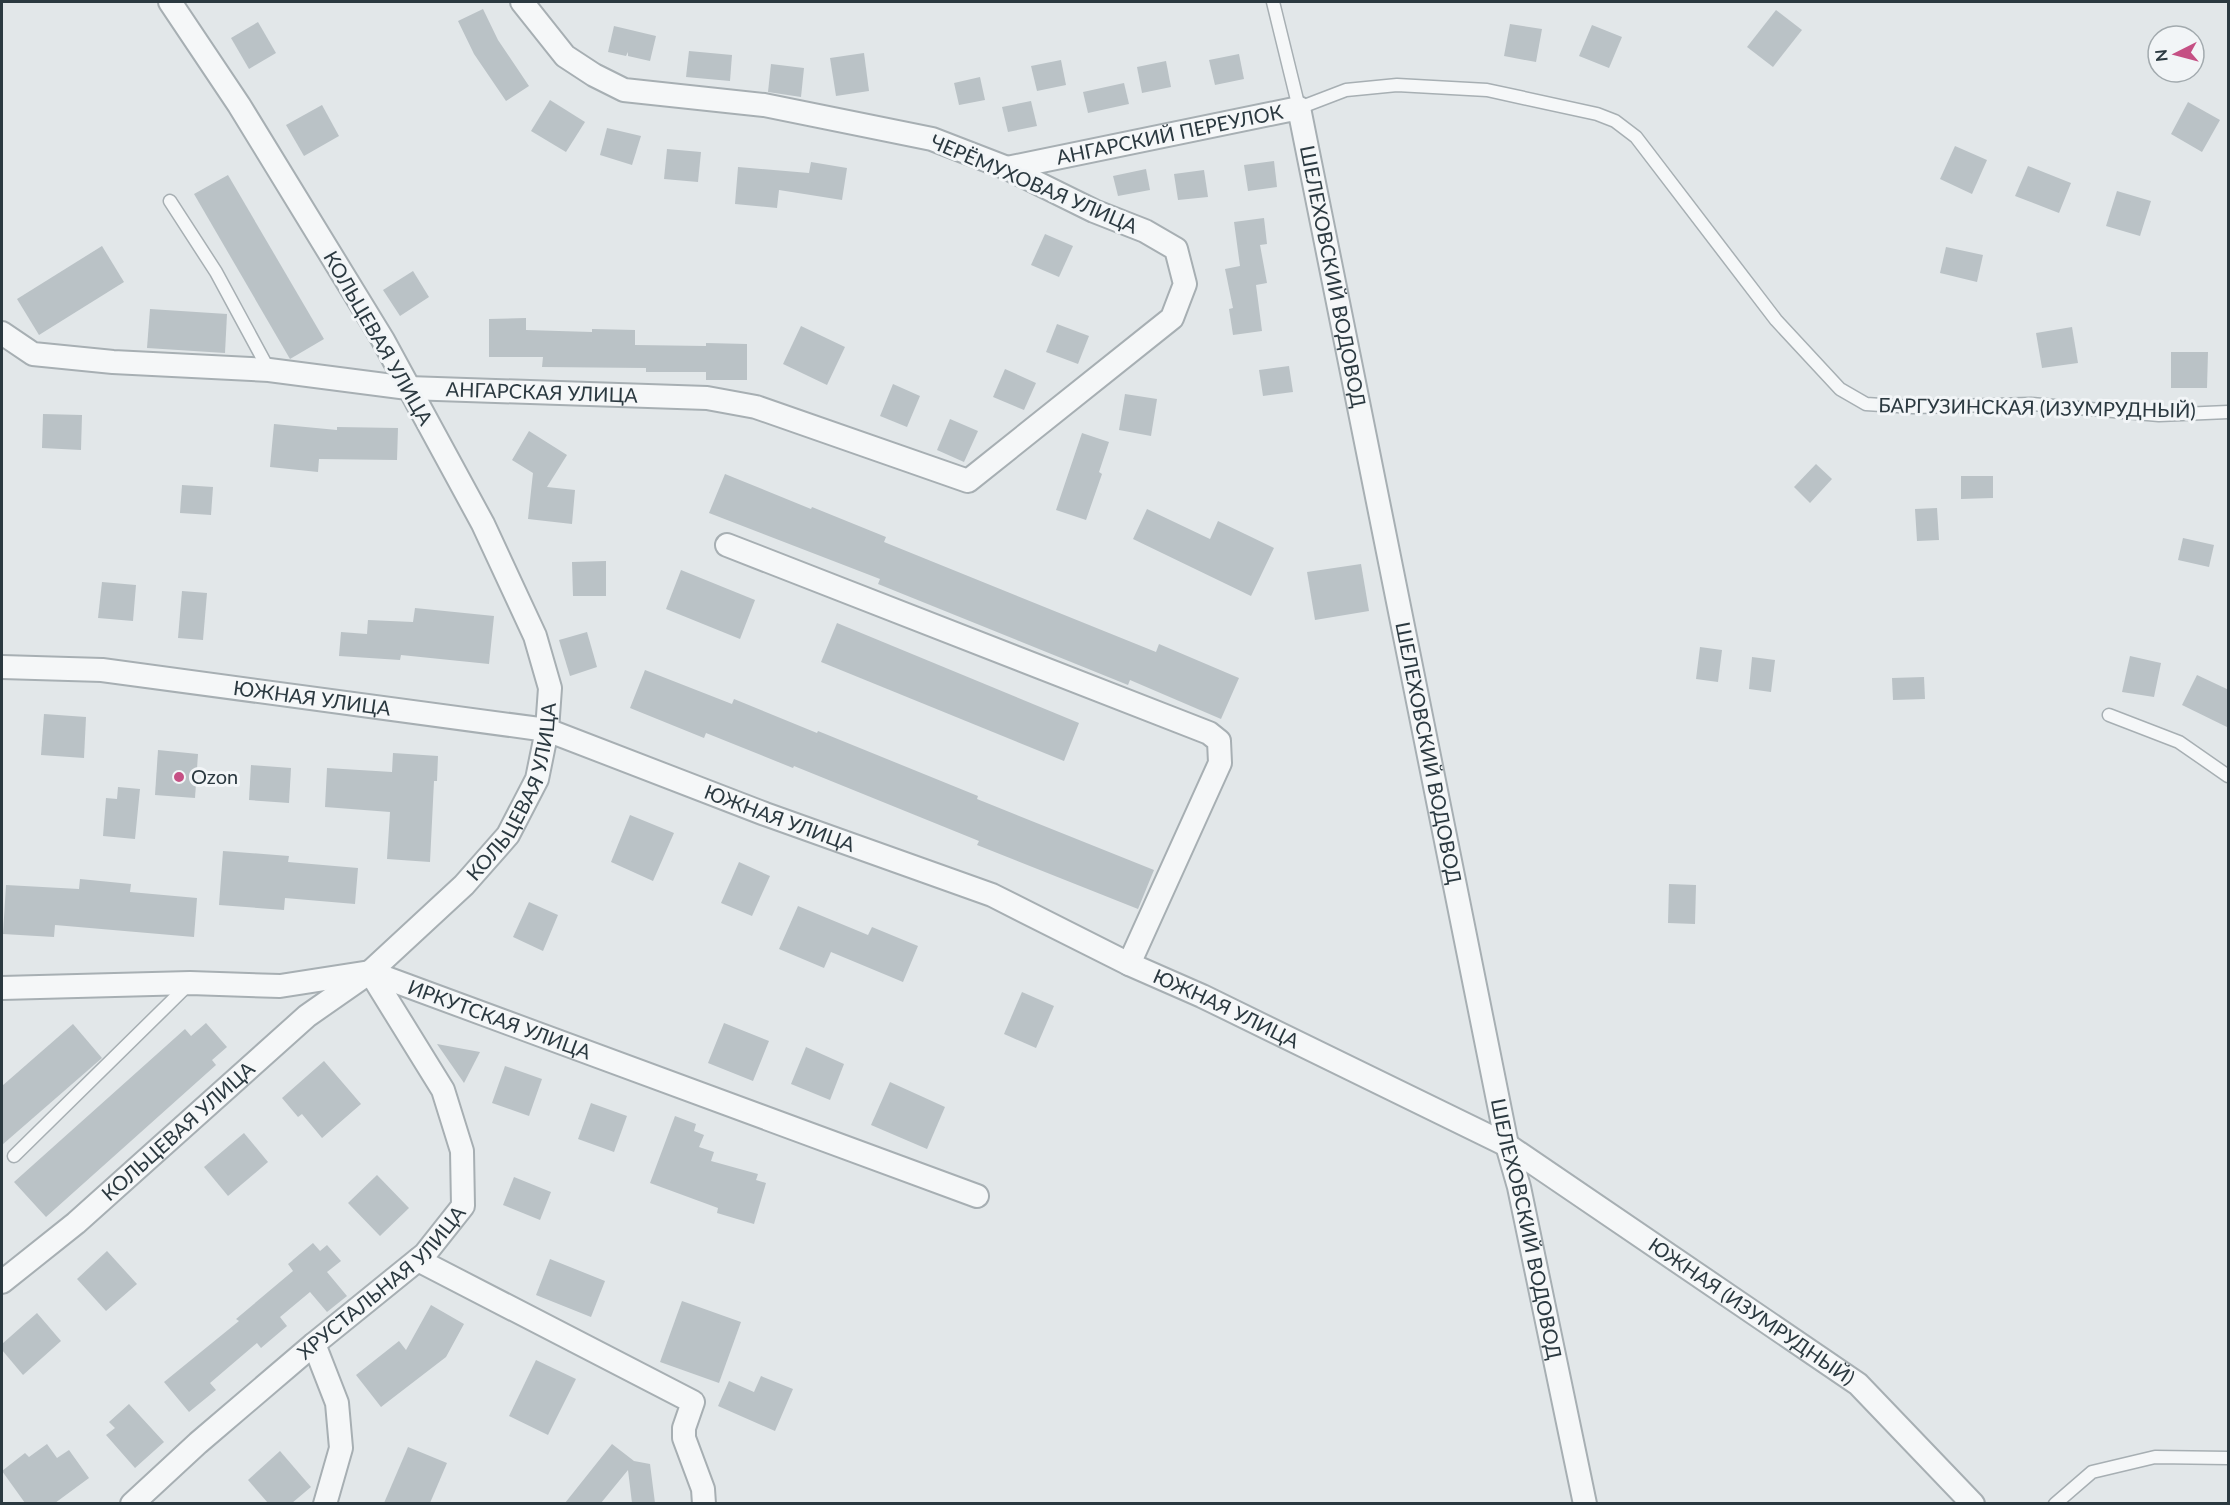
<svg xmlns="http://www.w3.org/2000/svg" width="2230" height="1505" font-family="Lato,sans-serif">
<style>
.building{fill:#bac2c6}
.lines{fill:none;stroke-linecap:round;stroke-linejoin:round}
.service-casing{stroke:#a7afb3;stroke-width:15}
.minor-casing{stroke:#a7afb3;stroke-width:26}
.service{stroke:#f5f7f8;stroke-width:12}
.minor{stroke:#f5f7f8;stroke-width:22}
.poi-dot{fill:#c55084;stroke:#f2f5f7;stroke-width:2}
.labels{text-anchor:middle;stroke-width:6;stroke-linejoin:round;paint-order:stroke}
.street-label{font-size:20px;fill:#2b3940;stroke:#f2f5f7}
.poi-label{font-size:20px;fill:#2b3940;stroke:#f2f5f7;text-anchor:start}
</style>
<rect width="100%" height="100%" fill="#e2e7e9"/>
<g class="building">
<path d="M483 9 498 40 529 86 506 101 474 54 458 21Z"/>
<path d="M1776 10 1802 30 1773 67 1747 47Z"/>
<path d="M258 22 276 53 249 69 231 38Z"/>
<path d="M1510 24 1542 29 1536 62 1504 56Z"/>
<path d="M1592 25 1622 37 1609 68 1579 56Z"/>
<path d="M614 26 656 36 650 61 628 56V52L626 56 608 52Z"/>
<path d="M689 51 732 55 730 81 686 77Z"/>
<path d="M864 53 869 91 836 96 830 58Z"/>
<path d="M1239 54 1244 79 1215 85 1209 60Z"/>
<path d="M1061 60 1066 85 1037 91 1031 66Z"/>
<path d="M1166 61 1171 87 1142 93 1137 67Z"/>
<path d="M771 64 804 68 801 97 768 92Z"/>
<path d="M980 77 985 100 959 105 954 83Z"/>
<path d="M1124 83 1129 104 1088 113 1083 92Z"/>
<path d="M550 100 585 122 566 152 531 131Z"/>
<path d="M1031 101 1037 126 1008 132 1002 107Z"/>
<path d="M2188 102 2220 120 2202 152 2171 134Z"/>
<path d="M322 105 339 136 304 156 286 125Z"/>
<path d="M607 128 641 136 632 165 600 155Z"/>
<path d="M1955 146 1987 160 1972 194 1940 179Z"/>
<path d="M667 149 701 152 698 182 664 179Z"/>
<path d="M1274 161 1277 187 1248 191 1244 165Z"/>
<path d="M811 162 847 168 842 200 779 190 777 208 735 204 738 167 809 173Z"/>
<path d="M2028 166 2071 183 2059 213 2015 196Z"/>
<path d="M1146 169 1150 190 1118 196 1113 176Z"/>
<path d="M1204 170 1208 197 1178 200 1174 174Z"/>
<path d="M228 175 324 339 290 359 194 194Z"/>
<path d="M2117 191 2151 201 2140 236 2106 226Z"/>
<path d="M1264 218 1267 244 1260 245 1267 283 1256 285 1262 331 1233 335 1229 309 1233 308 1225 269 1240 266 1234 222Z"/>
<path d="M1045 234 1073 246 1059 277 1031 265Z"/>
<path d="M102 246 124 282 39 335 17 299Z"/>
<path d="M1946 247 1983 255 1977 282 1940 273Z"/>
<path d="M413 271 429 297 400 316 383 290Z"/>
<path d="M150 309 227 314 225 353 147 348Z"/>
<path d="M526 318V330L592 332V329L635 330V345L706 346V343L747 344V380H706V372H646V368L542 367 543 357H489V319Z"/>
<path d="M1057 324 1089 336 1078 364 1046 352Z"/>
<path d="M801 326 845 347 827 385 783 364Z"/>
<path d="M2072 327 2078 363 2042 368 2036 333Z"/>
<path d="M2171 352H2208L2207 388H2171Z"/>
<path d="M1289 366 1293 392 1263 396 1259 370Z"/>
<path d="M1005 369 1036 383 1024 410 993 397Z"/>
<path d="M893 384 920 396 907 427 880 416Z"/>
<path d="M1125 394 1157 399 1151 436 1119 430Z"/>
<path d="M43 414 82 415 81 450 42 448Z"/>
<path d="M950 419 978 431 964 462 937 450Z"/>
<path d="M274 424 337 430V427L398 428 397 460 319 459 318 472 270 467Z"/>
<path d="M529 431 567 455 547 487 575 490 572 524 528 519 533 473 512 460Z"/>
<path d="M1082 433 1109 442 1099 472 1102 474 1086 520 1056 510Z"/>
<path d="M1816 464 1832 479 1810 503 1794 487Z"/>
<path d="M725 474 811 509 812 507 886 537 884 542 1156 652 1159 644 1239 678 1221 719 1130 680 1128 685 878 584 880 579 709 513Z"/>
<path d="M1961 476H1993V498L1961 499Z"/>
<path d="M182 485 213 487 211 515 180 513Z"/>
<path d="M1937 508 1939 540 1917 541 1915 509Z"/>
<path d="M1147 509 1210 539 1218 521 1274 548 1251 596 1133 539Z"/>
<path d="M2183 538 2214 545 2209 567 2178 560Z"/>
<path d="M606 561V596H573L572 562Z"/>
<path d="M1361 564 1369 611 1315 620 1307 572Z"/>
<path d="M681 570 755 600 740 639 666 609Z"/>
<path d="M102 582 136 585 133 621 98 618Z"/>
<path d="M182 591 207 593 203 640 178 638Z"/>
<path d="M415 608 494 616 489 664 401 655 400 660 339 656 341 632 367 634 368 620 413 622Z"/>
<path d="M837 623 1079 723 1064 761 821 662Z"/>
<path d="M587 632 597 667 570 676 559 640Z"/>
<path d="M1700 647 1722 650 1718 682 1696 679Z"/>
<path d="M2130 656 2161 663 2154 697 2122 692Z"/>
<path d="M1752 657 1775 660 1771 692 1749 689Z"/>
<path d="M645 670 732 704 734 699 817 733 818 731 978 796 977 799 1154 870 1138 909 977 845 979 841 794 766 793 768 706 733 704 738 630 708Z"/>
<path d="M2197 675 2229 690V728L2182 705Z"/>
<path d="M1924 677 1925 699 1893 700 1892 678Z"/>
<path d="M44 714 86 717 84 758 41 755Z"/>
<path d="M158 750 198 754 195 798 155 795Z"/>
<path d="M393 753 438 756 437 781H434L430 862 387 859 390 812 325 807 327 768 392 772Z"/>
<path d="M251 765 291 768 289 803 249 800Z"/>
<path d="M118 787 140 789 135 839 103 836 106 798 117 799Z"/>
<path d="M630 815 674 833 653 881 611 862Z"/>
<path d="M223 851 289 856 288 862 358 868 355 904 285 898 284 910 219 905Z"/>
<path d="M739 862 770 876 752 916 721 903Z"/>
<path d="M80 879 131 884 130 892 197 898 194 937 55 925 54 937 3 934 6 885 79 889Z"/>
<path d="M1669 884 1696 885 1695 924 1668 923Z"/>
<path d="M529 902 558 915 543 951 513 937Z"/>
<path d="M798 906 868 935 872 927 918 946 903 982 831 952 824 968 779 949Z"/>
<path d="M1022 992 1054 1006 1036 1048 1004 1034Z"/>
<path d="M206 1023 227 1047 212 1060 216 1065 46 1217 14 1182 185 1029 191 1036Z"/>
<path d="M724 1023 769 1041 753 1081 708 1063Z"/>
<path d="M73 1024 102 1058 2 1145V1086Z"/>
<path d="M437 1044 480 1052 464 1083Z"/>
<path d="M806 1047 844 1064 830 1100 791 1084Z"/>
<path d="M324 1061 361 1104 322 1138 302 1114 298 1117 282 1098Z"/>
<path d="M505 1066 542 1079 529 1116 492 1103Z"/>
<path d="M890 1082 945 1107 927 1149 871 1125Z"/>
<path d="M591 1103 627 1116 614 1152 578 1139Z"/>
<path d="M675 1116 696 1124 694 1131 704 1135 699 1147 714 1152 711 1161 758 1174 756 1180 766 1183 754 1224 717 1213 718 1208 650 1183Z"/>
<path d="M244 1133 268 1162 228 1196 204 1167Z"/>
<path d="M377 1175 409 1208 380 1236 348 1203Z"/>
<path d="M514 1177 551 1192 540 1220 503 1205Z"/>
<path d="M313 1243 320 1251 327 1245 341 1261 327 1272 347 1296 327 1312 310 1292 280 1317 287 1326 261 1348 257 1343 210 1383 216 1390 189 1412 164 1382 239 1321 236 1319 293 1271 288 1264Z"/>
<path d="M107 1251 137 1284 106 1311 77 1279Z"/>
<path d="M550 1259 605 1281 591 1317 536 1295Z"/>
<path d="M682 1301 741 1322 719 1383 660 1362Z"/>
<path d="M431 1305 464 1324 446 1357 381 1407 356 1375 399 1341 406 1350Z"/>
<path d="M37 1313 61 1341 23 1375 2 1350V1344Z"/>
<path d="M536 1360 576 1379 548 1435 509 1416Z"/>
<path d="M761 1376 793 1389 775 1431 718 1406 729 1381 754 1392Z"/>
<path d="M129 1404 164 1442 135 1468 106 1435 115 1428 109 1422Z"/>
<path d="M47 1444 57 1458 69 1450 89 1478 55 1503H25L2 1471 25 1453 29 1457Z"/>
<path d="M612 1444 634 1461 650 1464 655 1503H632L628 1470 601 1503H565Z"/>
<path d="M408 1447 447 1463 430 1503H384Z"/>
<path d="M280 1451 311 1487 292 1503H268L248 1480Z"/>
</g>
<g class="lines">
<g class="service-casing">
<g id="service">
<path d="M1273 2 1299 108 1346 90 1397 85 1487 90 1597 114 1615 121 1636 137 1776 320 1840 389 1866 404 1913 407 2031 404 2159 415 2228 412"/>
<path d="M170 201 216 272 269 370"/>
<path d="M2109 715 2179 742 2228 776"/>
<path d="M14 1156 189 984"/>
<path d="M2055 1504 2092 1472 2155 1457 2228 1458"/>
</g>
</g>
<g class="minor-casing">
<g id="minor">
<path id="s1" d="M1007 168 1299 108 1507 1145 1519 1187 1585 1504"/>
<path id="s2" d="M2 333 33 354 113 362 269 370 408 388 707 398 756 407 968 481 1172 318 1185 284 1176 249 1145 231 1094 211 1007 168 932 139 764 105 624 90 594 75 565 56 522 2"/>
<path d="M727 545 1209 733 1219 741 1220 763 1129 964"/>
<path id="s3" d="M2 667 102 670 547 730 765 814 992 895 1129 964 1202 996 1507 1145 1858 1384 1973 1504"/>
<path id="s4" d="M2 988 190 983 280 986 370 972 977 1196"/>
<path d="M418 1260 693 1402 684 1428V1438L703 1489 704 1504"/>
<path id="s5" d="M2 1282 76 1223 307 1016 370 972 464 885 508 835 537 779 547 730 550 688 535 636 483 524 383 340 239 105 170 2"/>
<path d="M314 1344 337 1403 341 1448 325 1504"/>
<path id="s6" d="M132 1504 198 1443 314 1344 425 1254 463 1206 462 1151 443 1090 370 972"/>
</g>
</g>
<use href="#service" class="service"/>
<use href="#minor" class="minor"/>
</g>
<circle class="poi-dot" cx="179" cy="777" r="6"/>
<g class="labels">
<g class="street-label">
<text dy="7" stroke="none"><textPath href="#s1" startOffset="166">АНГАРСКИЙ ПЕРЕУЛОК</textPath></text>
<text transform="translate(1034 184) rotate(23)" y="7">ЧЕРЁМУХОВАЯ УЛИЦА</text>
<text dy="7" stroke="none"><textPath href="#s1" startOffset="470">ШЕЛЕХОВСКИЙ ВОДОВОД</textPath></text>
<text transform="translate(378 338) rotate(60)" y="7">КОЛЬЦЕВАЯ УЛИЦА</text>
<text dy="7" stroke="none"><textPath href="#s2" startOffset="548">АНГАРСКАЯ УЛИЦА</textPath></text>
<text transform="translate(2037 408) rotate(1)" y="7">БАРГУЗИНСКАЯ (ИЗУМРУДНЫЙ)</text>
<text dy="7" stroke="none"><textPath href="#s3" startOffset="312">ЮЖНАЯ УЛИЦА</textPath></text>
<text dy="7" stroke="none"><textPath href="#s1" startOffset="956">ШЕЛЕХОВСКИЙ ВОДОВОД</textPath></text>
<text dy="7" stroke="none"><textPath href="#s5" startOffset="718">КОЛЬЦЕВАЯ УЛИЦА</textPath></text>
<text dy="7" stroke="none"><textPath href="#s3" startOffset="798">ЮЖНАЯ УЛИЦА</textPath></text>
<text dy="7" stroke="none"><textPath href="#s3" startOffset="1284">ЮЖНАЯ УЛИЦА</textPath></text>
<text dy="7" stroke="none"><textPath href="#s4" startOffset="507">ИРКУТСКАЯ УЛИЦА</textPath></text>
<text dy="7" stroke="none"><textPath href="#s5" startOffset="232">КОЛЬЦЕВАЯ УЛИЦА</textPath></text>
<text dy="7" stroke="none"><textPath href="#s1" startOffset="1442">ШЕЛЕХОВСКИЙ ВОДОВОД</textPath></text>
<text dy="7" stroke="none"><textPath href="#s6" startOffset="334">ХРУСТАЛЬНАЯ УЛИЦА</textPath></text>
<text dy="7" stroke="none"><textPath href="#s3" startOffset="1892">ЮЖНАЯ (ИЗУМРУДНЫЙ)</textPath></text>
</g>
<g class="poi-label">
<text x="191" y="784">Ozon</text>
</g>
</g>
<rect width="2230" height="1505" fill="none" stroke="#2b3940" stroke-width="6"/>
<g transform="translate(2176 54) rotate(264)"><circle r="28" fill="#f2f5f7" stroke="#a2aaae" stroke-width="1.5"/>
<path d="M0-4.5L10 22L0 15L-10 22Z" fill="#c55084"/>
<text y="-9" font-size="16" font-weight="bold" text-anchor="middle" fill="#2b3940">N</text>
</g>
</svg>
